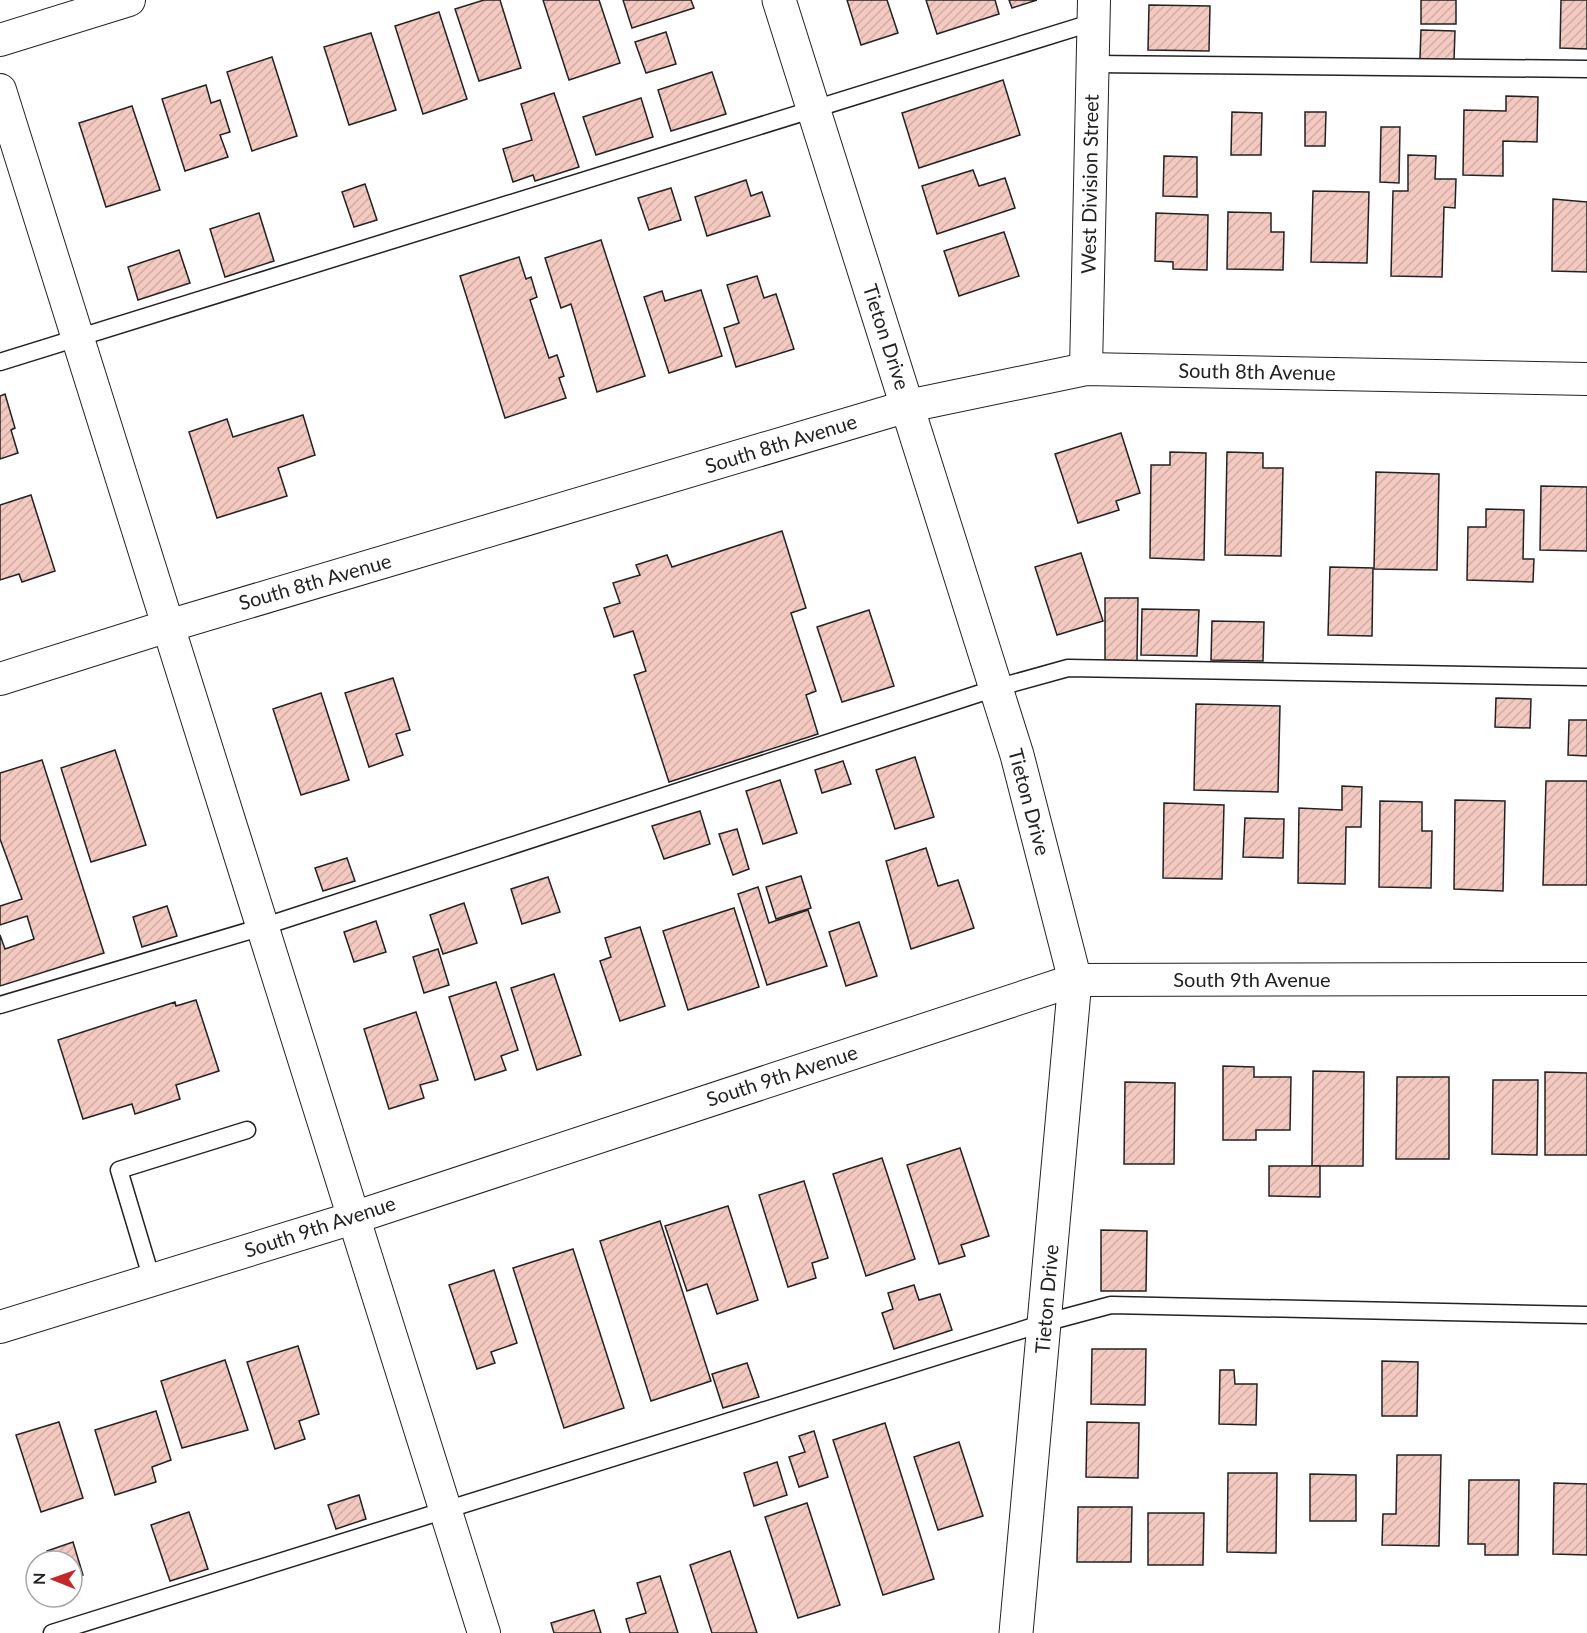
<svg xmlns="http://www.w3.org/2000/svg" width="1587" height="1633" font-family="Lato,sans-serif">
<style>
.building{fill:url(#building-hatch);stroke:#222;stroke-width:1.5}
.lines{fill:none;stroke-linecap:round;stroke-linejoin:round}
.service-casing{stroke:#222;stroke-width:19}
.minor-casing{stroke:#222;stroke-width:34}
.secondary-casing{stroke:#222;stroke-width:35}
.service{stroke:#fff;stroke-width:16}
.minor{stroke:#fff;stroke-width:32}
.secondary{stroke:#fff;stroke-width:33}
.labels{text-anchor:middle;stroke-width:4.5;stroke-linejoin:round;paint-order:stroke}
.street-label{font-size:20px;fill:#222;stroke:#fff}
</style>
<defs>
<pattern id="building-hatch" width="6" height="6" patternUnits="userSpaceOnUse" patternTransform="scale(1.5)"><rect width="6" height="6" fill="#f3c9c0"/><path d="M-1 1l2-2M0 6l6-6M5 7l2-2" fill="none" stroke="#d0aca5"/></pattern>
</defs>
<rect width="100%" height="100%" fill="#fff"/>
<g class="building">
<path d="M484 0H500L521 68 479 81 455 9Z"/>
<path d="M543 0H599L620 63 569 80Z"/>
<path d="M623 0H691L694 8 632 28Z"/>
<path d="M847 0H887L898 33 861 45Z"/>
<path d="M926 0H995L999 14 937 34Z"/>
<path d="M1009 0H1037L1012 8Z"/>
<rect x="1421" y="0" width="35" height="24"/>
<path d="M1561 0H1587V49L1560 48Z"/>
<path d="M1149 5 1210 6 1209 51 1148 50Z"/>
<path d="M439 12 467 99 423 114 395 26Z"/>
<path d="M1421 30 1455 31 1454 60 1420 59Z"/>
<path d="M666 32 676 64 646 73 635 42Z"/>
<path d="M371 33 396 110 349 125 324 47Z"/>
<path d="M272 57 297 136 252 151 227 72Z"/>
<path d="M712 72 726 114 671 131 658 90Z"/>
<path d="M1003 80 1020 135 919 168 902 113Z"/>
<path d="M206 85 211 103 220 100 230 132 220 135 228 157 185 171 162 99Z"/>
<path d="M554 93 579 167 535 181 533 175 513 182 503 149 532 140 521 104Z"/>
<path d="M1506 96 1538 97 1537 142 1503 141V176L1463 175 1464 110 1506 111Z"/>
<path d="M641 98 653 137 596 155 583 117Z"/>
<path d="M132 106 160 190 106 207 79 123Z"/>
<path d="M1232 112 1262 113 1261 155H1231Z"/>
<path d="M1305 112H1326L1325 146H1305Z"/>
<path d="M1381 127H1400L1399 183 1380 182Z"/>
<path d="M1408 155 1436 156 1435 179H1456L1455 208 1444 207 1442 277 1391 276 1393 191H1408Z"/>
<path d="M1164 156 1197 157V197L1163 196Z"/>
<path d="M973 170 979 186 1005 178 1015 208 937 234 922 186Z"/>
<path d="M746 180 751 196 762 192 770 216 707 236 695 197Z"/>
<path d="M365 184 377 220 354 227 342 192Z"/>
<path d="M671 188 681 220 649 230 638 198Z"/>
<path d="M1313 191 1369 192 1367 263 1311 262Z"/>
<path d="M1553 199 1587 202V272L1552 271Z"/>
<path d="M1228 212 1271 213V232H1284L1283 270 1227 269Z"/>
<path d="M259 213 274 261 225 277 210 229Z"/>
<path d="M1156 213 1208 215 1207 270 1173 269V262L1155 261Z"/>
<path d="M1004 232 1019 276 959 296 944 251Z"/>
<path d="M601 240 645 376 597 392 571 304 561 308 545 258Z"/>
<path d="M179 250 190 283 138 300 128 267Z"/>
<path d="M519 257 526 279 531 277 537 297 530 300 549 358 557 355 564 376 559 378 566 398 505 418 460 276Z"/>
<path d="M757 276 764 298 776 294 794 349 736 367 724 328 739 323 727 285Z"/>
<path d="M701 290 722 356 669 373 644 297 662 291 665 301Z"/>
<path d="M5 394 15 428 11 430 18 453 0 459V396Z"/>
<path d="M303 415 315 455 278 468 287 496 217 518 189 432 227 419 233 437Z"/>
<path d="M1121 433 1140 493 1116 501 1119 510 1078 523 1055 454Z"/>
<path d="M1170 452 1206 453 1204 560 1150 558 1151 465H1170Z"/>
<path d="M1227 452 1263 453V468H1283L1281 556 1225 555Z"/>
<path d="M1376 472 1439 474 1437 570 1374 569Z"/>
<path d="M1541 486 1587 487V551L1540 550Z"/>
<path d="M31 495 55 571 22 582 19 574 0 580V505Z"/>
<path d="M1486 509 1524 510 1523 559H1534L1533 582 1467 580 1468 527H1486Z"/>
<path d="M782 531 806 608 791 613 816 691 806 695 818 734 669 782 634 675 646 671 633 631 614 637 604 608 620 603 613 583 640 575 636 565 667 555 672 567Z"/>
<path d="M1081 553 1103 621 1057 635 1035 567Z"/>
<path d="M1330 567 1373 568 1372 636 1328 635Z"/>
<path d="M1105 598H1138L1137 661 1105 660Z"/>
<path d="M1142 609 1199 610 1197 656 1141 655Z"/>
<path d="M869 610 894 686 842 702 817 627Z"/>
<path d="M1212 621 1264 622 1263 661 1211 660Z"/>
<path d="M393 678 410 730 396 734 403 755 369 767 345 693Z"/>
<path d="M321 693 349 780 301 795 273 709Z"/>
<path d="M1496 698 1531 699 1530 728 1495 727Z"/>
<path d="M1196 704 1280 706 1278 792 1194 790Z"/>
<path d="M1569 720H1587V756L1568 755Z"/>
<path d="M115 750 146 845 91 862 61 768Z"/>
<path d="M915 757 934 817 895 829 876 770Z"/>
<path d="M42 760 104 953 0 986V935L5 949 34 939 27 916 0 925V906L22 899 0 839V773Z"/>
<path d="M843 761 851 784 822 793 815 770Z"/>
<path d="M780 780 797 833 763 844 746 791Z"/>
<path d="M1546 781H1587V885H1543Z"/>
<path d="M1342 786 1362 787 1361 827H1346L1345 884 1298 883 1299 808 1342 810Z"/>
<path d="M1455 800 1505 801 1503 891 1454 889Z"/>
<path d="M1380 801 1422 802V831H1432L1431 888 1379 887Z"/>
<path d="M1164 803 1224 805 1222 879 1163 878Z"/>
<path d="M700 811 710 844 664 859 652 826Z"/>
<path d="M1245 818 1284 819 1283 858 1243 857Z"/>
<path d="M737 829 749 869 733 875 719 834Z"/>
<path d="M926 848 938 886 958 880 974 928 911 949 886 861Z"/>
<path d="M347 858 355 881 323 891 315 868Z"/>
<path d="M801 876 811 908 776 919 766 887Z"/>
<path d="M548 877 560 912 522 924 511 889Z"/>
<path d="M758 887 769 923 808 910 827 966 767 985 738 894Z"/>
<path d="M464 903 477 943 443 954 430 915Z"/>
<path d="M167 906 177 936 142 947 133 917Z"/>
<path d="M734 908 759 987 688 1010 663 931Z"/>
<path d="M376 921 386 952 354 962 344 932Z"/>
<path d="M859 922 877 976 846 986 829 932Z"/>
<path d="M640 927 665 1006 620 1021 600 961 611 957 605 938Z"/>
<path d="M438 949 449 985 424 993 413 957Z"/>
<path d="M554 974 581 1055 537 1070 511 988Z"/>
<path d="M496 982 518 1050 501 1056 506 1070 475 1080 449 997Z"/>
<path d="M196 1000 219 1071 176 1085 180 1099 135 1114 132 1104 83 1119 58 1040 175 1002 176 1006Z"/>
<path d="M416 1012 438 1080 420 1085 424 1098 389 1109 364 1029Z"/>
<path d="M1223 1066 1254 1067V1077H1291L1290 1130H1256V1140H1223Z"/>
<path d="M1313 1071 1364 1072 1363 1166H1312Z"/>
<path d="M1545 1072 1587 1073V1155H1545Z"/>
<path d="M1397 1077H1449V1159H1396Z"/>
<path d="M1493 1080H1538L1537 1155 1492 1154Z"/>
<path d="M1125 1082 1175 1083 1174 1164H1124Z"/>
<path d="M960 1148 989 1236 961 1245 965 1256 939 1264 907 1165Z"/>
<path d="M882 1158 915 1259 866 1276 833 1174Z"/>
<path d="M1269 1166H1320V1197L1269 1196Z"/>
<path d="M804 1181 828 1258 812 1263 816 1278 788 1287 759 1195Z"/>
<path d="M728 1206 758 1300 717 1314 707 1284 687 1291 665 1226Z"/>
<path d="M660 1221 711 1381 651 1401 600 1241Z"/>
<path d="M1101 1230 1147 1231 1146 1291H1101Z"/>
<path d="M573 1249 624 1408 564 1428 513 1268Z"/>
<path d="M494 1270 517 1343 491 1352 495 1363 477 1369 449 1285Z"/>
<path d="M914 1285 919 1300 940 1294 952 1330 894 1349 882 1313 893 1309 888 1293Z"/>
<path d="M298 1346 319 1414 299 1421 305 1439 275 1449 247 1362Z"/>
<path d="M1092 1349H1146L1145 1405 1091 1404Z"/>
<path d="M225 1360 248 1430 182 1448 161 1381Z"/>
<path d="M1382 1361 1418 1362 1417 1416H1382Z"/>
<path d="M747 1363 759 1397 723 1408 712 1374Z"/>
<path d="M1220 1370H1234L1235 1384H1257L1256 1425 1219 1424Z"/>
<path d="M156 1411 171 1460 152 1467 156 1482 115 1495 95 1430Z"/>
<path d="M59 1422 83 1498 41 1512 16 1435Z"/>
<path d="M1087 1422 1139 1423 1138 1478 1086 1477Z"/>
<path d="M885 1423 934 1579 883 1595 833 1440Z"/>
<path d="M814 1431 828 1477 799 1487 789 1457 805 1452 799 1436Z"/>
<path d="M959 1442 983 1516 938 1530 914 1457Z"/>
<path d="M1397 1455H1441L1439 1546 1382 1545 1383 1514H1396Z"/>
<path d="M777 1462 787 1495 754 1506 744 1473Z"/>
<path d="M1228 1473H1277L1276 1553 1227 1552Z"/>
<path d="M1310 1474 1356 1475V1521H1310Z"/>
<path d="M1469 1480H1519L1518 1555H1485V1544H1468Z"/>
<path d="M1554 1483 1587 1484V1555L1553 1554Z"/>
<path d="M359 1495 366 1519 336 1529 328 1505Z"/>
<path d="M807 1503 840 1605 798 1618 765 1517Z"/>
<path d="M1078 1507H1132L1131 1562H1077Z"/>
<path d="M189 1512 208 1569 170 1581 151 1525Z"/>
<path d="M1148 1513H1204L1203 1565H1148Z"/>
<path d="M73 1542 83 1575 72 1578V1561H50L47 1551Z"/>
<path d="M730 1551 757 1633H712L690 1565Z"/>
<path d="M660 1576 678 1633H630L626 1619 646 1613 637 1583Z"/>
<path d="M594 1610 601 1633H554L551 1623Z"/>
</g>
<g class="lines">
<g class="service-casing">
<g id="service">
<path d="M1093 64 1587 69"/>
<path d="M0 362 1094 22"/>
<path d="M0 1005 262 927 996 688 1068 668 1587 677"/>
<path d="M152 1280 119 1170 247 1130"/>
<path d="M52 1633 1044 1323 1111 1305 1587 1315"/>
</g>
</g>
<g class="minor-casing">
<g id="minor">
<path d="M0 40 129 0"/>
<path d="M0 90 484 1633"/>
<path d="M1086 369 1094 0"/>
<path d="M0 679 168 626 908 406 1086 369 1587 379"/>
<path d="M0 1327 353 1218 1075 980 1587 979"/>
</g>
</g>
<g class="secondary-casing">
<path id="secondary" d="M779 0 1017 755 1075 980 1016 1633"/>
</g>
<use href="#service" class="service"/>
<use href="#minor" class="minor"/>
<use href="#secondary" class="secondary"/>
</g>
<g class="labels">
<g class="street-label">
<text transform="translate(1090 184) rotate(-89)" y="7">West Division Street</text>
<text transform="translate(886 337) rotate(72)" y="7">Tieton Drive</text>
<text transform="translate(1257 372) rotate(1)" y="7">South 8th Avenue</text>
<text transform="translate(781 444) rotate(-17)" y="7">South 8th Avenue</text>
<text transform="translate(315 582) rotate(-16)" y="7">South 8th Avenue</text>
<text transform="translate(1029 802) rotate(75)" y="7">Tieton Drive</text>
<text x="1252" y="987">South 9th Avenue</text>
<text transform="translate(782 1076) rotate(-18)" y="7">South 9th Avenue</text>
<text transform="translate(320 1227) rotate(-18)" y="7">South 9th Avenue</text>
<text transform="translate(1047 1299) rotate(-85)" y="7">Tieton Drive</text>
</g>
</g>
<g transform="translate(54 1579) rotate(271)"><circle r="28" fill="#ffffff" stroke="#a7a7a7" stroke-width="1.5"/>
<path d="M0-4.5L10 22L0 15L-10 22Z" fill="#c62828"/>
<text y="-9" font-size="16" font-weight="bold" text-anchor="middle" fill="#222222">N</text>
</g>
</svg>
